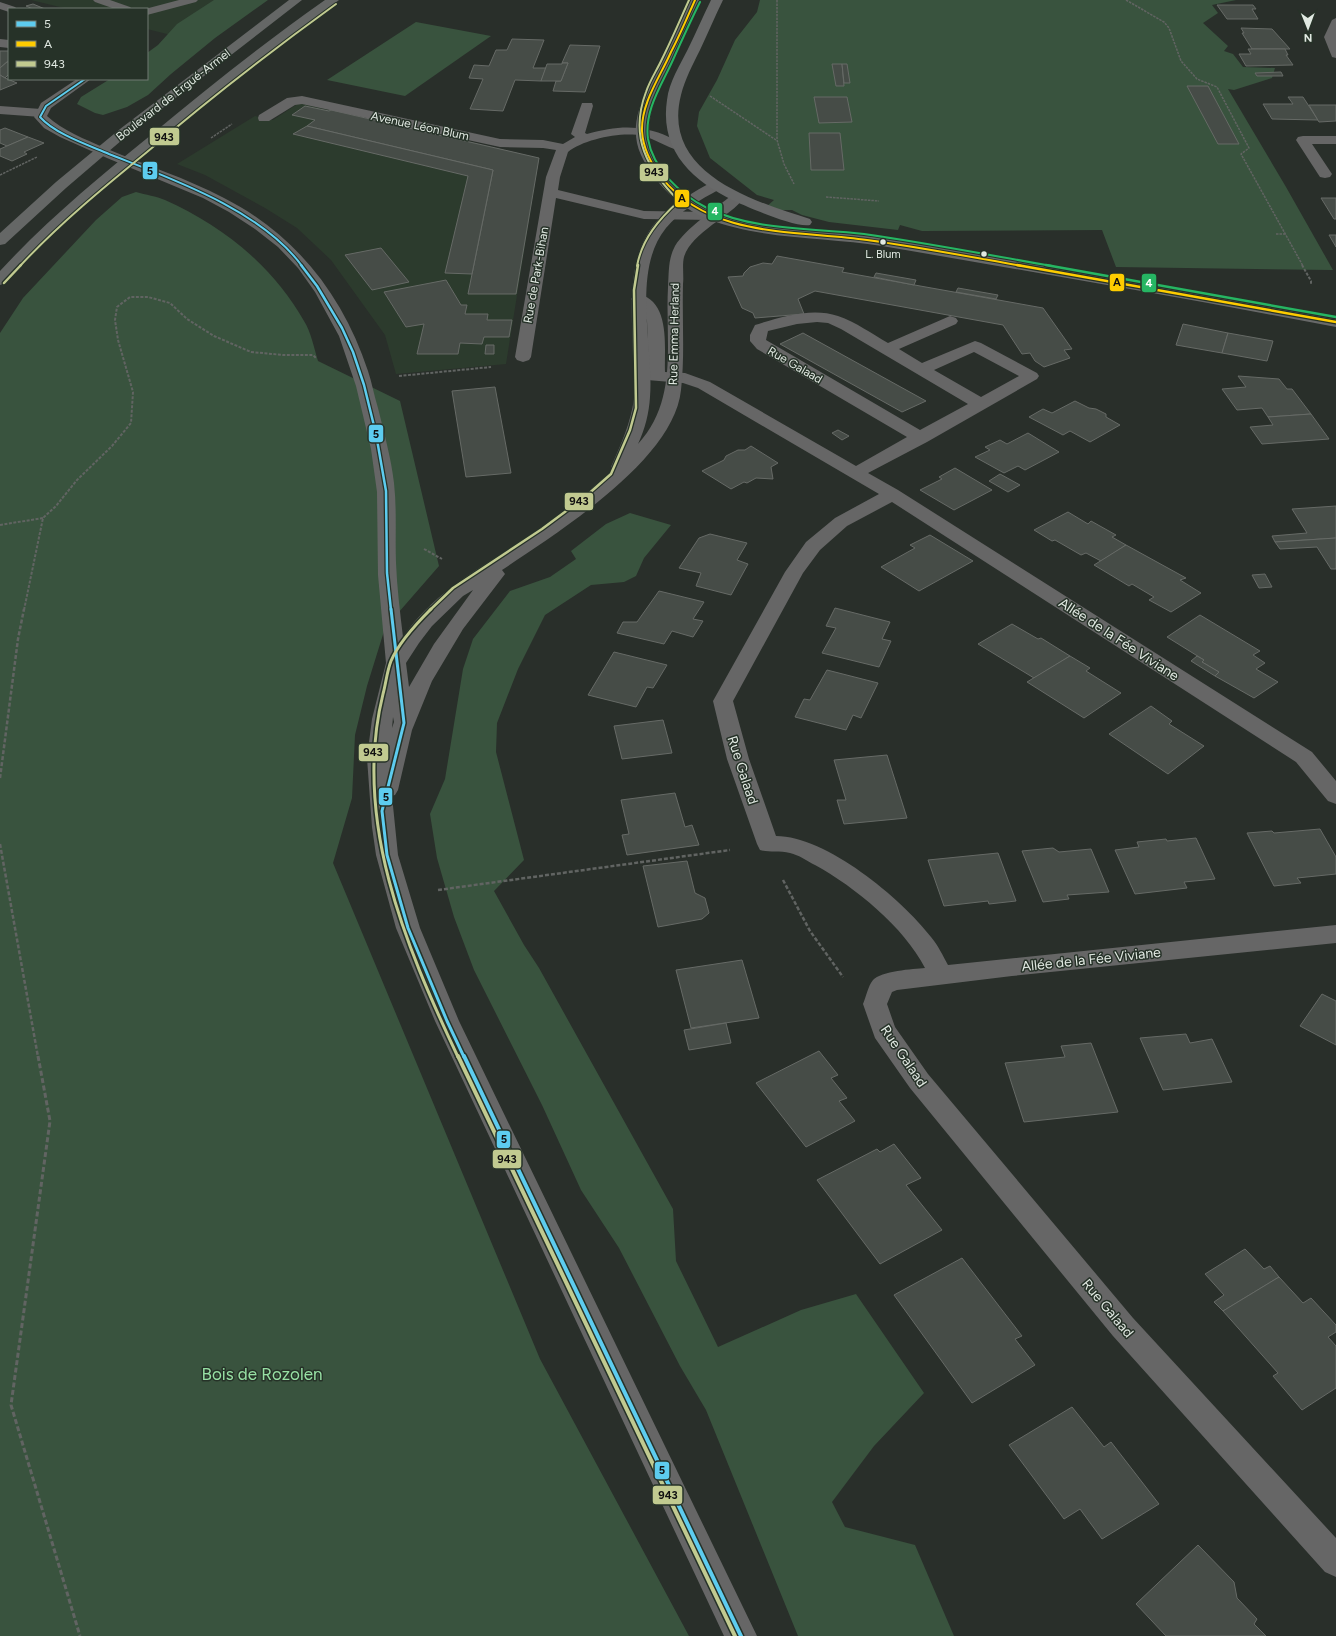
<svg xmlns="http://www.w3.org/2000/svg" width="1336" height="1636" font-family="Figtree,sans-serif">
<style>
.built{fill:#2c3b2d}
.green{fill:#39533e}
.building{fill:#464c47;stroke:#666a66}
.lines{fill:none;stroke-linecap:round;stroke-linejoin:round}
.path-far3{stroke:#616462;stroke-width:1.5;stroke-dasharray:2.5 1;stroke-linecap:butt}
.path-far2{stroke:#616462;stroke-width:2;stroke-dasharray:3 1.5;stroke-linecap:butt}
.path-far1{stroke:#616462;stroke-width:2.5;stroke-dasharray:4 2;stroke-linecap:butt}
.path{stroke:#616462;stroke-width:3;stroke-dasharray:5 2.5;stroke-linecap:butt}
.service{fill:#666;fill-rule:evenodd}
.minor{fill:#666;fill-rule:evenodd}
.tertiary{fill:#666;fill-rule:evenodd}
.secondary{fill:#686969;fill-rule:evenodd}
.primary{fill:#656766;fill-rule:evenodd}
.bus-1-far3-casing{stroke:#263228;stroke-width:4}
.bus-1-far2-casing{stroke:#263228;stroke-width:5}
.bus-1-far1-casing{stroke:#263228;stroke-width:6}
.bus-1-casing{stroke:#263228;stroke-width:7}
.bus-2-far1-casing{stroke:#263228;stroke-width:4}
.bus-2-casing{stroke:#263228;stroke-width:5}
.bus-3-far3-casing{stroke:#263228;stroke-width:4}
.bus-3-far2-casing{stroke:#263228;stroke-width:5}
.bus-3-far1-casing{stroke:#263228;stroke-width:6}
.bus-3-casing{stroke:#263228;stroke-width:7}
.bus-4-far1-casing{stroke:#263228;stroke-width:4}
.bus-4-casing{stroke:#263228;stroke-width:5}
.bus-1-far3{stroke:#5dccef;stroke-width:2}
.bus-1-far2{stroke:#5dccef;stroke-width:2.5}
.bus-1-far1{stroke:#5dccef;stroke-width:3}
.bus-1{stroke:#5dccef;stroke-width:4}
.bus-2-far1{stroke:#fecc00;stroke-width:2}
.bus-2{stroke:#fecc00;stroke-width:2.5}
.bus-3-far3{stroke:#c1ca90;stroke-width:2}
.bus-3-far2{stroke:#c1ca90;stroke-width:2.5}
.bus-3-far1{stroke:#c1ca90;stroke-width:3}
.bus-3{stroke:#c1ca90;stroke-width:4}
.bus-4-far1{stroke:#26b663;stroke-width:2}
.bus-4{stroke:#26b663;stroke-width:2.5}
.bus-dot{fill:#e1e9e2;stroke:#263228;stroke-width:1.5}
.labels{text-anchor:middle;stroke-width:3;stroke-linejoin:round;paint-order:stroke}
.far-bus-label{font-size:11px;fill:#e1e9e2;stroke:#263228}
.far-street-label{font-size:12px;fill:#e1e9e2;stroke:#263228}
.street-label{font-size:14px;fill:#e1e9e2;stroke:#263228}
.near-park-label{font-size:17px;fill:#97e0a4;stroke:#263228}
.line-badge{stroke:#263228;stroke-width:1.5}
.badge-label{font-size:11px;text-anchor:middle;font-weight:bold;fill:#fff}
.pale-badge-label{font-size:11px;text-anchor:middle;font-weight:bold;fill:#111}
</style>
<rect width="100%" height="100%" fill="#292f2a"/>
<g class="built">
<path d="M31 0H226L171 35 147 29V9H68Z"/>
<path d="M299 103 539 158 506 364 396 374 385 335 331 260 297 228 265 208 205 175 177 164 255 116 273 120Z"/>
</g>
<g class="green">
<path d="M214 0H268L215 38 171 74 148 95 127 107 103 115 95 113 77 104 81 97 110 79H147V53L158 45 177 24Z"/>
<path d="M760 0H1236L1212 5 1218 13 1203 23 1228 46 1224 51 1233 54 1243 67 1275 68 1272 78 1234 90 1228 89 1286 187 1333 270 1116 267 1102 230 922 231 900 225 898 230 829 222 802 215 792 210H779L766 207 774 200 757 195 710 158 697 126 699 112 717 80 735 40 757 12Z"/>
<path d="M416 22 491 36 405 96 327 80Z"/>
<path d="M136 192C146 195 156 196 165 200 223 226 273 266 304 321 311 332 314 348 318 361L400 401 439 566 385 628 367 686 355 735 352 798 333 863 540 1359 689 1636H0V333L23 298 96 220 122 197Z"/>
<path d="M630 513 671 525 644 558 636 576 624 582 591 585 545 615 518 669 497 723 496 752 524 860 494 891 524 945 539 968 673 1209 676 1261 718 1347 801 1310 856 1294 924 1393 874 1446 832 1502 845 1527 915 1545 954 1636H798L706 1410 680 1366 619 1248 581 1190 542 1105 474 970 454 917 437 858 430 814 445 779 463 669 473 639 510 591 550 577 576 559 571 551 606 524Z"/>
</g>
<g class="building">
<path d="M33 4 45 9H33L26 6Z"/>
<path d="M1217 5H1253L1256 9H1252L1258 19H1227Z"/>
<path d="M1241 28 1272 29 1290 49H1252L1242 33H1244Z"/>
<path d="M512 39 544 40 533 68H546L541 81 515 80 503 111 470 109 483 79 469 78 474 65 489 66 496 50H507Z"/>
<path d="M570 45 600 46 585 92 553 91 556 81H561L568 63H562Z"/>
<path d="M1248 49H1285L1288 55H1286L1293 65 1246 66 1239 54H1251Z"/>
<path d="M0 51H9V60L0 68Z"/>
<path d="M7 62H9V74L5 78 0 75V68Z"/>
<path d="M562 63H568L561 81H541L547 64H562Z"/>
<path d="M832 64H842L844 86H836Z"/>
<path d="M842 64H847L850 83H844Z"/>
<path d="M1281 72 1283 76H1257L1255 73Z"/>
<path d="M0 75 5 78 17 83 0 90Z"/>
<path d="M1187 86H1208L1239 144H1218Z"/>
<path d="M814 97H847L852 122 819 123Z"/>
<path d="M1288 97H1303L1318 120 1272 119 1263 104H1293Z"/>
<path d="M1309 105H1336V121L1319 122Z"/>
<path d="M305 106 329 111 331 110 539 158 516 294H468L493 170 307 126 315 120 292 115Z"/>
<path d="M307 126 493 170 472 274 445 273 468 176 293 134Z"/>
<path d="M5 128 28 137 7 146 0 143V130Z"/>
<path d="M809 133H840L844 170H811Z"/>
<path d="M28 137 44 143 24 152 27 154 12 161 0 156V149Z"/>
<path d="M1321 198H1336V219H1334Z"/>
<path d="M1329 235H1336V247Z"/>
<path d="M381 248 409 282 372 290 345 255Z"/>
<path d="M777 256 844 268 842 272 1043 308 1072 349 1064 350 1070 358 1044 367 1035 361 1030 353 1022 354 1003 325 815 291 798 299 804 314 755 318 753 313 742 308 728 277 743 276 744 273 750 267 763 263 772 264Z"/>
<path d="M876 273 916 280 914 285 874 277Z"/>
<path d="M446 280 461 305H467L465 314H488L487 320H512L509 337H484L482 344 460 343 458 354H417L424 324 406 327 384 292Z"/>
<path d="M958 288 998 295 996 299 956 292Z"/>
<path d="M1183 324 1228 333 1222 353 1176 345Z"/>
<path d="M803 333 926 401 902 412 780 344Z"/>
<path d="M1228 333 1273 341 1267 361 1222 353Z"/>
<path d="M486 345H494V354H485Z"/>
<path d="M1238 376 1279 379 1287 389H1292L1311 414 1268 417 1262 408 1237 410 1222 389 1246 387Z"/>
<path d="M495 387 511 473 466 477 452 391Z"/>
<path d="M1075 401 1089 408 1096 409 1106 414V417L1120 425 1090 442 1070 431 1063 435 1029 417 1043 409 1052 413Z"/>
<path d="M1311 414 1329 439 1262 444 1250 427 1273 425 1268 417Z"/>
<path d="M838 430 849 436 842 440 832 433Z"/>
<path d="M1028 433 1059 452 1025 470 1018 466 1004 473 975 457 990 450 985 447 1000 440 1007 444Z"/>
<path d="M751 446 778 463 771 467 773 479 756 478 747 483 744 482 731 489 702 471 724 460 726 456 738 450H745Z"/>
<path d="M955 468 992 490 954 510 920 490 942 479 939 477Z"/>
<path d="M1000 474 1020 485 1008 492 989 481Z"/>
<path d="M1336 506V538L1275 542 1272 536 1307 533 1292 509Z"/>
<path d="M1068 512 1088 524 1091 521 1116 535 1112 537 1126 545 1101 561 1086 553 1081 555 1055 540 1052 541 1034 530Z"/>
<path d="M710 534 747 543 737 560 748 564 731 595 696 586 701 573 679 568 699 538Z"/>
<path d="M930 535 973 561 919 591 881 567 915 548 910 545Z"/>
<path d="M1336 538V569H1331L1317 547 1280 549 1275 542Z"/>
<path d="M1126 545 1186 578 1180 580 1201 593 1171 612 1149 600 1154 597 1132 584 1129 586 1094 565Z"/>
<path d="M1265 574 1272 587 1259 588 1252 575Z"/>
<path d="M659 591 704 602 693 619 703 621 693 637 672 631 664 644 617 633 623 622H637Z"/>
<path d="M835 608 890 622 882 639 891 641 879 667 822 653 836 628 826 626Z"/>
<path d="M1200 615 1260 651 1253 655 1265 663 1256 669 1278 682 1254 698 1215 676 1219 672 1202 662 1204 660 1167 637Z"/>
<path d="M1012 624 1038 639 1041 638 1070 656 1034 678 978 644Z"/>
<path d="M614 652 667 665 653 688 647 687 636 707 588 695Z"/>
<path d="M1070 656 1090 668 1086 671 1121 693 1084 718 1027 682Z"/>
<path d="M1197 656 1204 660 1202 662 1219 672 1215 676 1191 661Z"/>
<path d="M827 670 878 683 861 718 853 715 846 730 795 717 804 699 810 700Z"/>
<path d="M1151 706 1172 721 1169 724 1204 746 1168 774 1109 734Z"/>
<path d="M663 720 672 753 622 759 614 726Z"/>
<path d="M887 755 907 818 844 824 837 800H846L834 760Z"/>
<path d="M675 793 685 827 692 825 699 845 627 855 622 835 629 834 621 800Z"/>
<path d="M1320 829 1336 857V874L1297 878 1301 883 1274 886 1247 833 1272 831 1274 833Z"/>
<path d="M1196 838 1215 879 1184 882 1187 888 1135 894 1115 850 1139 847 1137 842 1166 839 1167 841Z"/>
<path d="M1053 848 1059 852 1091 849 1109 892 1067 895 1069 899 1043 902 1022 851Z"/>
<path d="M998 853 1016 901 989 904 988 901 944 906 928 860Z"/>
<path d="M687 861 695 893 705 898 709 913 702 919 658 927 643 866Z"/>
<path d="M742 960 759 1018 691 1028 676 970Z"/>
<path d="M1322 994 1336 1001V1045L1300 1026Z"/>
<path d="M726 1023 731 1043 689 1050 684 1030Z"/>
<path d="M1186 1034 1190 1043 1212 1039 1232 1082 1163 1090 1140 1038Z"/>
<path d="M1091 1043 1118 1112 1024 1122 1005 1063 1065 1057 1061 1046Z"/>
<path d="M819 1051 838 1075 831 1078 847 1098 839 1101 855 1121 806 1147 756 1083Z"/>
<path d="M894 1144 921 1178 906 1185 942 1230 880 1264 817 1180 877 1149 880 1152Z"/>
<path d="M1245 1249 1264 1269 1270 1266 1279 1277 1223 1311 1214 1302 1224 1295 1205 1274Z"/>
<path d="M962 1258 1022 1336 1015 1339 1035 1365 972 1403 894 1295Z"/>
<path d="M1279 1277 1303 1303 1311 1298 1336 1325V1332L1328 1337 1336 1346V1388L1302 1410 1273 1376 1278 1373 1223 1311Z"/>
<path d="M1072 1407 1104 1447 1111 1442 1159 1504 1102 1539 1080 1509 1064 1519 1009 1445Z"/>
<path d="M1198 1545 1234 1582 1237 1598 1257 1619 1254 1624 1266 1636H1166L1136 1604Z"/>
</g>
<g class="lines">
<g class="path-far3">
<path d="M777 0V140L784 164 794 184"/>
<path d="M1126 0 1164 22 1169 28 1181 61 1197 79 1217 87 1249 148 1241 154 1303 266"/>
<path d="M710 96 776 140"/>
<path d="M211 138 232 124"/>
<path d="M0 175 37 157"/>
<path d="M826 197 879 201"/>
<path d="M1276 234H1285"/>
</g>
<g class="path-far2">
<path d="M1302 265 1311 281V284"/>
<path d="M399 376 491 367"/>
<path d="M0 525 43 518"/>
<path d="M424 549 442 559"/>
<path d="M24 610 43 518 56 506 77 480 112 446 131 423 133 392 118 340 115 320 117 307 130 297H148L170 303 187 319 214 336 251 352 283 355H313L316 358"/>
</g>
<g class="path-far1">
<path d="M0 778 18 639 24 609"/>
<path d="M0 844 38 1057"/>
<path d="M783 880 810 931 843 977"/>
<path d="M438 890 730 850"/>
</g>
<path class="path" d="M38 1056 50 1121 11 1405 80 1636"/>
<g class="service">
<path d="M93 0H110L130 7 132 9H115L95 2Z"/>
<path d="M179 0H198L196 2 147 15V9H145Z"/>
</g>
<g class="minor">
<path d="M1336 18V58L1332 57 1324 37 1332 20Z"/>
<path d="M0 39 9 40V48L0 47Z"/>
<path d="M302 96 500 139 543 140 563 144 575 137 571 134 582 103H592L593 106 585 133 587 134C617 126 640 124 669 137 674 139 681 141 685 146L683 149 678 150C666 147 655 139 643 136 623 131 584 139 568 152L560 177 558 190 644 211 712 212 717 213 719 216 717 219 712 220 644 219 556 198 531 357 529 360 523 362 517 360 515 357 546 177 556 150 543 148 500 147 302 104 295 105 269 121H259L258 118 259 115 287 98Z"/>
<path d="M0 106 41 109 46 110 47 113 46 116 41 117 0 114Z"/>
<path d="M1303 136H1336V144H1312L1332 174 1330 177 1325 178 1320 177 1318 174 1296 140 1298 137Z"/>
<path d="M639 294C671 302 664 348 665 372L685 373 710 382 856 466 907 437 757 349 750 341V335L755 325C781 317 812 307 838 316 856 322 872 334 888 343L950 316 956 318 958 321 956 324 899 349 922 363 975 341 981 343 1037 373 1039 376 1037 379 927 442 868 473 898 490 1312 752 1336 781V804L1328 801 1296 762 892 502 847 526 820 550 803 573 733 701 749 759 776 836C826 836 901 898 931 937 938 945 943 956 948 965L1336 925V943L1012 976 897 990 892 992 887 1004 895 1027 928 1074 1133 1318 1336 1538V1577L1325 1572 1113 1336 910 1088 875 1038 863 1004C866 997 868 986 873 980 881 971 913 969 925 968 904 927 855 887 815 865 807 861 799 855 790 853 780 850 770 853 760 850L757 844 727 759 713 701 785 572 806 542 835 518 879 494 698 388 683 383 635 379 633 376 635 373 649 371 647 321 643 311 631 299 634 296ZM817 322 828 323 841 329 968 404 920 430 766 340 768 331 797 324ZM974 352 1019 376 981 397 934 370Z"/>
</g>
<g class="tertiary">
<path d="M0 2 15 7 17 9H9V12L0 9Z"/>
<path d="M77 79H91L51 108 47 116C63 131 85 139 105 148 145 165 186 178 224 198 295 234 343 295 368 371 372 383 374 395 378 408 384 433 391 457 394 483 397 510 395 537 396 563 397 588 400 612 403 637 436 588 492 562 539 529 565 511 589 491 613 470L611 467C621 444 631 423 634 398 635 384 633 369 633 356 632 305 624 247 667 211 680 200 695 191 710 183L715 182 720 183 722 186 720 189C700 200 680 211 666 228 631 271 654 346 650 397 649 413 645 429 638 444 679 399 665 342 668 287 669 272 668 259 675 246 686 228 716 208 732 195L737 194 742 195 744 198C731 216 691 233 684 257 682 265 684 276 683 284 682 320 685 355 681 390 674 460 557 533 502 570L505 574 463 629 432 681 412 730 398 790 395 795 392 796 398 855 420 928 459 1021 757 1636H724L435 1021 396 928 376 855 372 827 367 758 372 719 386 663 378 575 377 492 371 449 356 386 339 336 315 292 298 268 278 247 255 229 229 212 203 198 107 158 60 137 44 128 34 117 41 103ZM473 590 434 644 409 687 406 663 419 643 432 626 463 596ZM393 717 394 722 392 728Z"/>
</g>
<g class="secondary">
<path d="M689 0H701C692 20 683 40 673 61 660 90 641 120 653 153 663 177 695 205 720 214 770 231 830 229 882 237 1034 263 1185 289 1336 317V327C1185 298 1034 272 882 246 827 237 761 240 708 219 681 209 653 182 641 155 626 122 647 90 661 61 670 41 680 20 689 0Z"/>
<path d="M711 0H723C715 16 708 33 700 50 693 64 685 79 681 95 661 173 753 201 810 219L812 222 810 225C797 228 755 210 741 204 696 184 659 154 667 100 669 82 680 65 688 49 696 33 703 16 711 0Z"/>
</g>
<g class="primary">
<path d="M289 0H302L129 134 66 188 5 244 0 245V233L56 182 120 129Z"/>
<path d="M325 0H339L246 70 118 175 59 227 5 283 0 285V271C46 221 98 178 151 135 208 88 265 42 325 0Z"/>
</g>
<g class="bus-1-far3-casing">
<path id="bus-1-far3" d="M85 79 46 106 40 117C55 134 88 145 109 154 172 179 261 210 302 266"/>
</g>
<g class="bus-1-far2-casing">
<path id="bus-1-far2" d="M301 265 317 286 342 328 353 352 364 385 376 434 386 491 387 573 391 610"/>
</g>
<g class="bus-1-far1-casing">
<path id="bus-1-far1" d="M391 609 404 723 382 811 387 855 408 928 447 1021 464 1057"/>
</g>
<g class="bus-1-casing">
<path id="bus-1" d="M464 1056 741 1636"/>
</g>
<g class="bus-2-far1-casing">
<path id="bus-2-far1" d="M695 0C687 18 680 35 671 52 660 77 641 103 642 131 643 149 651 164 662 178 711 239 797 230 867 240 919 247 971 257 1022 266"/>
</g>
<g class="bus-2-casing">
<path id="bus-2" d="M1017 265 1336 322"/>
</g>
<g class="bus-3-far3-casing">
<g id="bus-3-far3">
<path d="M20 266C59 224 103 188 147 152 208 100 271 51 336 4"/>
<path d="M637 266C642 239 659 219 679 201 647 169 629 137 646 92 650 80 657 70 662 59 672 39 680 20 689 0"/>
</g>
</g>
<g class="bus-3-far2-casing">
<g id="bus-3-far2">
<path d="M4 283 21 265"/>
<path d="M430 610 453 588 542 529 585 497 611 474 630 430 636 408 634 290 638 265"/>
</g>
</g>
<g class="bus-3-far1-casing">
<path id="bus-3-far1" d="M431 609C418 622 398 644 391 661 387 671 386 683 383 694 352 819 405 945 458 1057"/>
</g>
<g class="bus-3-casing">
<path id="bus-3" d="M458 1056 735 1636"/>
</g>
<g class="bus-4-far1-casing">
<path id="bus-4-far1" d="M700 2C690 22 681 42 672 62 661 86 644 111 648 139 653 169 681 195 707 208 753 231 814 228 864 234 927 243 989 255 1052 266"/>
</g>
<g class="bus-4-casing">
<path id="bus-4" d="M1046 265 1336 317"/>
</g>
<use href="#bus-1-far3" class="bus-1-far3"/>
<use href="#bus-1-far2" class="bus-1-far2"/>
<use href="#bus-1-far1" class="bus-1-far1"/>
<use href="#bus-1" class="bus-1"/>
<use href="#bus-2-far1" class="bus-2-far1"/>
<use href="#bus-2" class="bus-2"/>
<use href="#bus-3-far3" class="bus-3-far3"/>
<use href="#bus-3-far2" class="bus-3-far2"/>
<use href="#bus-3-far1" class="bus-3-far1"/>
<use href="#bus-3" class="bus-3"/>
<use href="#bus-4-far1" class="bus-4-far1"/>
<use href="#bus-4" class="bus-4"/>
</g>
<g class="bus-dot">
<circle cx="883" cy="242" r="3.5"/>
<circle cx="984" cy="254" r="3.5"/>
</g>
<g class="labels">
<g class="far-bus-label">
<text x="883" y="258">L. Blum</text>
</g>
<g class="far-street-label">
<text transform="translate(173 95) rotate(-38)" y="4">Boulevard de Ergué-Armel</text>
<text transform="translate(420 126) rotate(12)" y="4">Avenue Léon Blum</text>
<text transform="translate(536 275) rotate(-80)" y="4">Rue de Park-Bihan</text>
<text transform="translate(674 334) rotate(-89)" y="4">Rue Emma Herland</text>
<text transform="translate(795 365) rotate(30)" y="4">Rue Galaad</text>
</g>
<g class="street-label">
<text transform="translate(1119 639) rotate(33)" y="5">Allée de la Fée Viviane</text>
<text transform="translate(743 770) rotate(72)" y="5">Rue Galaad</text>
<text transform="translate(1091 959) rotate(-6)" y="5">Allée de la Fée Viviane</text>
<text transform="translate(904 1056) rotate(56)" y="5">Rue Galaad</text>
<text transform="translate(1108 1308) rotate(50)" y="5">Rue Galaad</text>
</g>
<g class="near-park-label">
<text x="262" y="1380">Bois de Rozolen</text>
</g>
</g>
<g class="line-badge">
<rect x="149" y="127" width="31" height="19" rx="4" fill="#c1ca90"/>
<rect x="142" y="161" width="16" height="19" rx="4" fill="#5dccef"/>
<rect x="639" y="163" width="30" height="19" rx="4" fill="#c1ca90"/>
<rect x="674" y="189" width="16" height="19" rx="4" fill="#fecc00"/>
<rect x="707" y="202" width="16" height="19" rx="4" fill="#26b663"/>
<rect x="1109" y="273" width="16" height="19" rx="4" fill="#fecc00"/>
<rect x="1141" y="273" width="16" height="20" rx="4" fill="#26b663"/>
<rect x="368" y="424" width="16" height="19" rx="4" fill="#5dccef"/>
<rect x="564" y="492" width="30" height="19" rx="4" fill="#c1ca90"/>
<rect x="358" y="743" width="31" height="19" rx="4" fill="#c1ca90"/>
<rect x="378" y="787" width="15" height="19" rx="4" fill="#5dccef"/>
<rect x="496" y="1130" width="15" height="19" rx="4" fill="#5dccef"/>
<rect x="492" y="1149" width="30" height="20" rx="4" fill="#c1ca90"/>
<rect x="654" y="1461" width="16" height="19" rx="4" fill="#5dccef"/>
<rect x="652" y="1485" width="31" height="20" rx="4" fill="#c1ca90"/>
</g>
<g class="badge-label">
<text x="715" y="215">4</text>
<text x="1149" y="287">4</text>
</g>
<g class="pale-badge-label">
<text x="164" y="141">943</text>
<text x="150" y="175">5</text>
<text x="654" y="176">943</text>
<text x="682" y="202">A</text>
<text x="1117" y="286">A</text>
<text x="376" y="438">5</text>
<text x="579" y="505">943</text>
<text x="373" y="756">943</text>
<text x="386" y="801">5</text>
<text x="504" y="1143">5</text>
<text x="507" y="1163">943</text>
<text x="662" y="1474">5</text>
<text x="668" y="1499">943</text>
</g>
<rect x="8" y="8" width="140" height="72" fill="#263228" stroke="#717b72"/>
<rect x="16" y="21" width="20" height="6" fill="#5dccef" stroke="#717b72"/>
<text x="44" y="28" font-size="12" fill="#e1e9e2">5</text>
<rect x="16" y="41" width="20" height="6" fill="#fecc00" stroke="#717b72"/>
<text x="44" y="48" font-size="12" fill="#e1e9e2">A</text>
<rect x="16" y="61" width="20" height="6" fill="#c1ca90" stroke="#717b72"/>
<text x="44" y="68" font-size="12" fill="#e1e9e2">943</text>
<g transform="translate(1308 28) rotate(179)" stroke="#263228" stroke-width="3" paint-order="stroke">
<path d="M0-3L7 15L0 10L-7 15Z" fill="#e1e9e2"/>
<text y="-6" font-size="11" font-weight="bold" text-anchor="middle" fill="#e1e9e2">N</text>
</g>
</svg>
